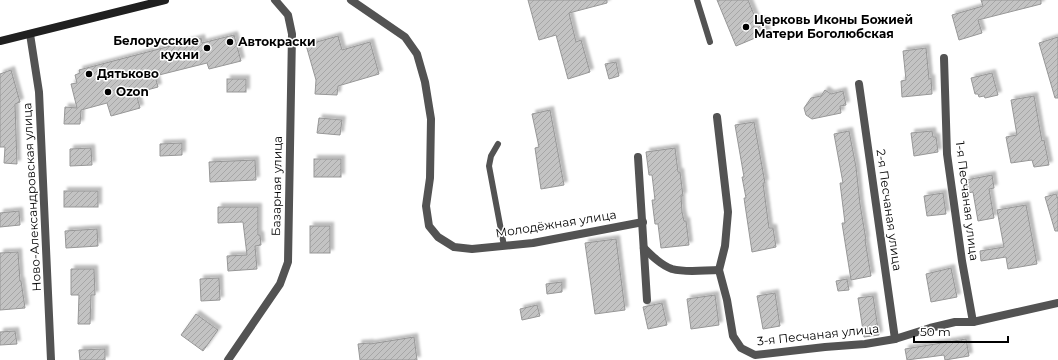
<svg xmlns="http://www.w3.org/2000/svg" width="1058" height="360" font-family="Montserrat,sans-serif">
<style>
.building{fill:url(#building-hatch);stroke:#979797;filter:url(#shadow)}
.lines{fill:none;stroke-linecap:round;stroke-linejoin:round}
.service{stroke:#535353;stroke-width:6}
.minor{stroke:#535353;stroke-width:8}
.secondary{stroke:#202020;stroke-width:8}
.poi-dot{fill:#000;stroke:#fff;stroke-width:1.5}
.labels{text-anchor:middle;stroke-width:3;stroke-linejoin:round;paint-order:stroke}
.poi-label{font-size:12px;font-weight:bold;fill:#000;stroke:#fff;text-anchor:start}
.street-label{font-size:12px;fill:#000;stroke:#fff}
</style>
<defs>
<pattern id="building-hatch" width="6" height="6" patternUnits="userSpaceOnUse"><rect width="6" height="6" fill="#c3c3c3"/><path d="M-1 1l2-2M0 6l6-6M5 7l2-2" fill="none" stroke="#a6a6a6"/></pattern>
<filter id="shadow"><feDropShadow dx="3.5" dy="-3.5" stdDeviation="1" flood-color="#0004"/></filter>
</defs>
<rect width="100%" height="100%" fill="#fff"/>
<g class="building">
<path d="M528 0H607V3L569 13 576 42 581 40 590 72 568 79 556 35 539 40Z"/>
<path d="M717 0H748L757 22 762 20 767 33 736 46Z"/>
<path d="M981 0H1041V4L978 20 982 33 959 40 952 15 983 6Z"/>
<path d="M234 35 241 61 209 69 207 63 155 76 158 87 136 93 140 108 111 116 107 103 81 110 80 124H64L65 107 77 108 71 84 77 83 75 75 80 73 79 70 201 38 202 43Z"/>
<path d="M338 36 342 50 370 42 379 74 338 86 337 95 315 94 316 80 306 45Z"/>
<path d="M1058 37V98H1055L1039 43Z"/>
<path d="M926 48 929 79 931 78 932 94 902 97 901 81 906 80 903 51Z"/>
<path d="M616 62 619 76 609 79 605 64Z"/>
<path d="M11 70 20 102 15 104 17 164 4 163 5 147H0V74Z"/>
<path d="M992 73 998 95 985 98 984 96 979 97 978 94H975L971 78Z"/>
<rect x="227" y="79" width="19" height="13"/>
<path d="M825 90 831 94 843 91 846 105 840 106 841 113 812 119 806 115 804 108 811 98 821 96Z"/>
<path d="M1034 96 1042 141 1044 140 1049 165 1034 167 1032 160 1011 163 1006 137 1017 135 1011 100Z"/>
<path d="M550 110 564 185 541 189 535 148 539 147 532 114Z"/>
<path d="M319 118 342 120 340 135 317 133Z"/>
<path d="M754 122 765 183H763L769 228H773L776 247 752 252 744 198H746L742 177H744L735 125Z"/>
<path d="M849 131 856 167 860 204 866 240H865L871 276 851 280 842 223H845L840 183H843L834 134Z"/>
<path d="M932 131 933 137H936L938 152 914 156 911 133Z"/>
<path d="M182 143V155L160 156V144Z"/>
<path d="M91 148 92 165 70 166V149Z"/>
<path d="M675 148 678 172H680L683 196H681L682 212 684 221H686L689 245 661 248 658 224H655L652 200H655L652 175H649L646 152Z"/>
<rect x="314" y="159" width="27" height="18"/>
<path d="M255 160 256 180 210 182 209 162Z"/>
<path d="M992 175 994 188 989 189 994 218 978 221 973 192 968 193 966 180Z"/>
<rect x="64" y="191" width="34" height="16"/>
<path d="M943 193 946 214 927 216 924 196Z"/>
<path d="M1056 194 1058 199V231H1055L1045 197Z"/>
<path d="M1026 205 1037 264 1008 269 1006 257 981 261 980 251 1004 247 997 210Z"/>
<path d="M218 207H258V235H260L261 245 255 246 257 269 228 271 227 256 247 255 243 222 218 223Z"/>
<path d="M19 211 20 225 0 227V213Z"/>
<rect x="310" y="226" width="20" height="27"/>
<path d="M97 229 98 246 66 248 65 231Z"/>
<path d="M616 239 625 310 595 314 585 243Z"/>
<path d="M18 252 20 281H21L25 308 0 310V253Z"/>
<path d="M951 268 957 297 931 302 926 274Z"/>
<path d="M71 269H94L95 295H91L90 324H78L79 295H71Z"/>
<path d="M219 278 220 300 201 301 200 279Z"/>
<path d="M847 279 849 290 838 291 836 281Z"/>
<path d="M562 282V292L547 294 546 284Z"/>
<path d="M775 293 780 326 763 329 757 296Z"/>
<path d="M715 295 719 325 691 329 687 299Z"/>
<path d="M873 296 879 335 864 337 858 298Z"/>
<path d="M662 303 667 325 648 329 643 307Z"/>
<path d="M537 305 540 316 522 320 520 309Z"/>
<path d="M196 314 218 330 203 351 181 335Z"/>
<path d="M15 331 17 344 0 345V332Z"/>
<path d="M414 337 417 360H360L358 344 370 343V344Z"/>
<path d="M966 339 969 356 945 360 944 355 907 360 905 349Z"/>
<path d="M105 349V360H80L79 350Z"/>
</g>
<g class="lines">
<g class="service">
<path d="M697 0 710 42"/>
<path d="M498 144 491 156 489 166 504 246"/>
</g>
<g class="minor">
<path d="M351 0 405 37 417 54 425 82 431 119 430 178 426 206 429 226 438 237 454 247 472 249 533 243 643 222"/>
<path d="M30 34 39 92 51 360"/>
<path d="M944 58 947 154 962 261 973 322"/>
<path d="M859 84 895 339"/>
<path d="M717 117 728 212 725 246 719 270 727 300 733 336 741 348 755 355 825 347 865 344 895 339 930 328 955 322H973L1058 303"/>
<path d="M638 157 647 300"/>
<path d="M644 248C652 256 661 265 672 269 687 273 704 270 719 270"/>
<path d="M228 360 280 284 288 262 292 34 288 15 275 0"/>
</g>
<path class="secondary" d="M0 41 165 0"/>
</g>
<g class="poi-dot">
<circle cx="746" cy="27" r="4"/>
<circle cx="230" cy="42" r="4"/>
<circle cx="207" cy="48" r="4"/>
<circle cx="89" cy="74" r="4"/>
<circle cx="108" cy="92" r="4"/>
</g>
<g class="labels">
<g class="poi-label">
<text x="754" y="24">Церковь Иконы Божией<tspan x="754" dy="14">Матери Боголюбская</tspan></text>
<text x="199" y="45" text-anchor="end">Белорусские<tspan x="199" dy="14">кухни</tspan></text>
<text x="238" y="46">Автокраски</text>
<text x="97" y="78">Дятьково</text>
<text x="116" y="96">Ozon</text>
</g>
<g class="street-label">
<text transform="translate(277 186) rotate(-89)" y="4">Базарная улица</text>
<text transform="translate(32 197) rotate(-93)" y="4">Ново-Александровская улица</text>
<text transform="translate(967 201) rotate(83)" y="4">1-я Песчаная улица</text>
<text transform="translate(889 210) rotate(82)" y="4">2-я Песчаная улица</text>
<text transform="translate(556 224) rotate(-9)" y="4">Молодёжная улица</text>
<text transform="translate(818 335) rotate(-6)" y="4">3-я Песчаная улица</text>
</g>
</g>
<path d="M914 336v6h94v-6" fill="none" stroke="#000000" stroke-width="2"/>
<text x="920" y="336" font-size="12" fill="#000000" stroke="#ffffff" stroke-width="3" paint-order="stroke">50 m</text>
</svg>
